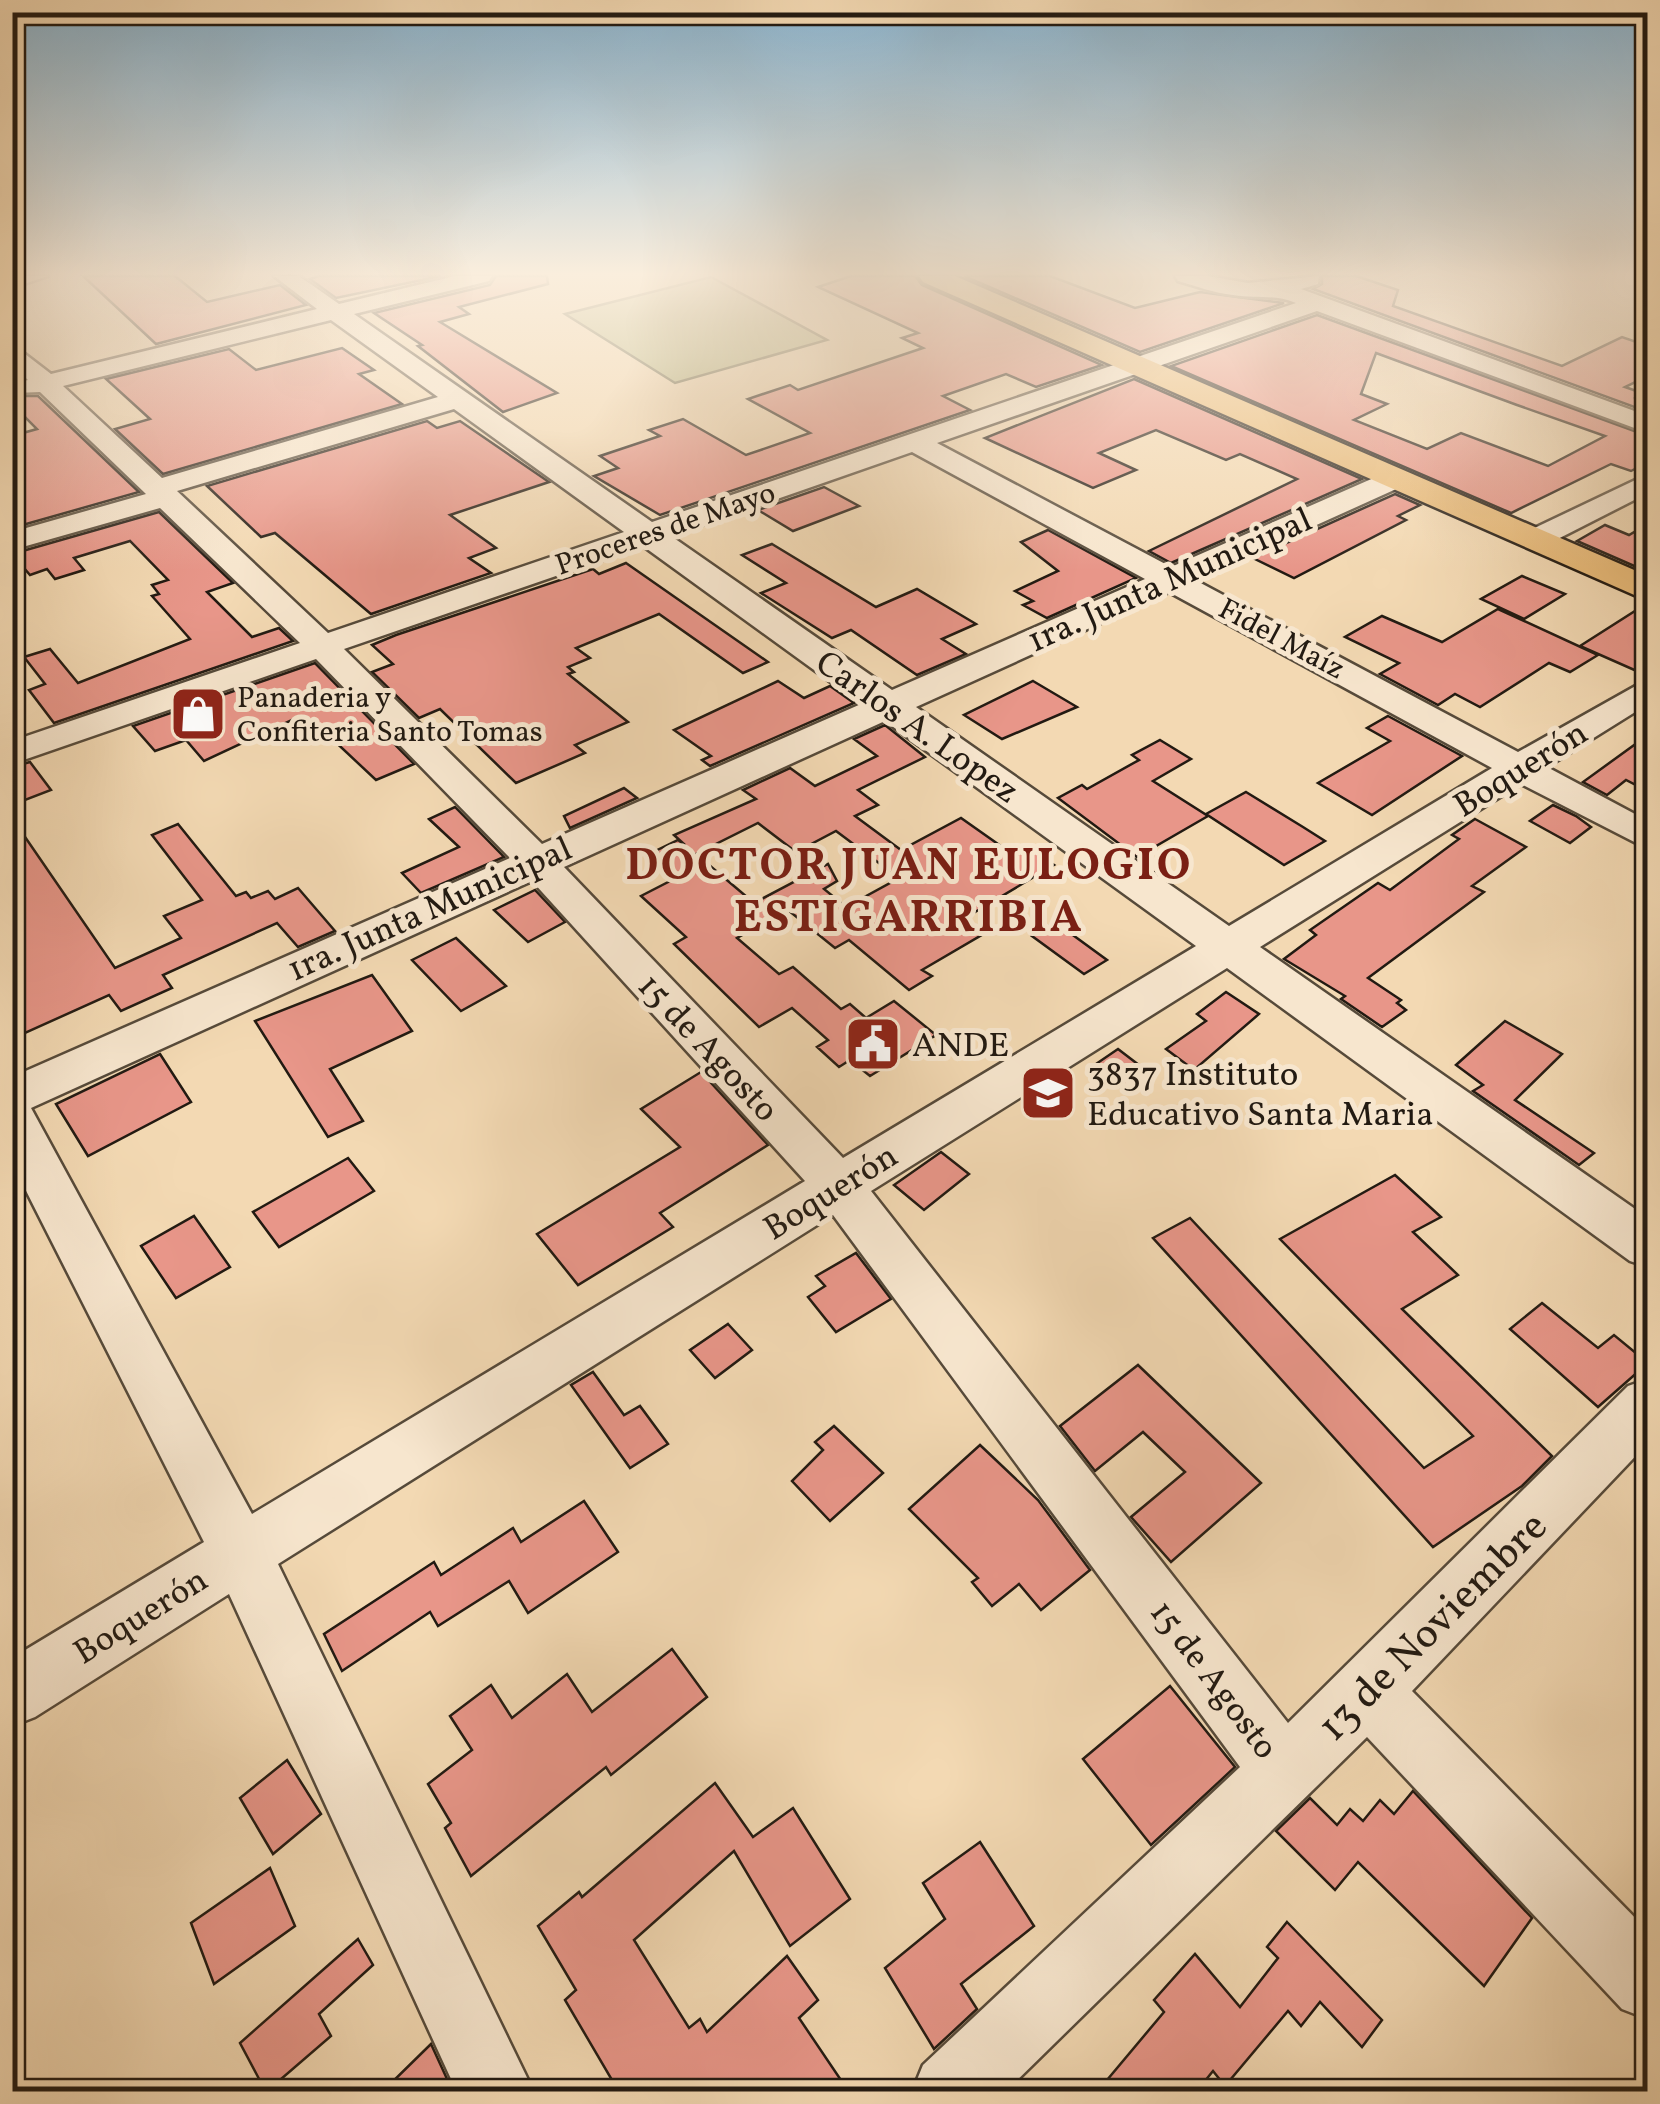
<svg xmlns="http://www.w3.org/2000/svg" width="1660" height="2104" font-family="Vollkorn,serif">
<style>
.green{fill:#bebe8b;stroke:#706c4e;stroke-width:2.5}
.building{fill:#e89689;stroke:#221a12;stroke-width:2.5;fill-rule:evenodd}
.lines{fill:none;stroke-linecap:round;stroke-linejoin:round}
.minor-casing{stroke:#564a3a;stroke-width:5}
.major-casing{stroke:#221a12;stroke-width:5}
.minor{fill:#f7e6ce;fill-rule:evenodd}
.major{fill:#eabc7a;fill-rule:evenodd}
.labels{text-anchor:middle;stroke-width:10;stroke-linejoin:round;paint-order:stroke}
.far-street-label{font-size:30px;fill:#221a12;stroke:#f7e6ce}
.far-poi-label{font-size:30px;fill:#221a12;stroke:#f7e6ce;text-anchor:start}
.street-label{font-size:35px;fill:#221a12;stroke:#f7e6ce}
.poi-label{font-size:35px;fill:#221a12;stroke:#f7e6ce;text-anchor:start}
.near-street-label{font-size:42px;fill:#221a12;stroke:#f7e6ce}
.district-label{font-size:45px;font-weight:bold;letter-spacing:2.5px;fill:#7a1f14;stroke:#f7e6ce}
</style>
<rect width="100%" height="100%" fill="#f3d9b3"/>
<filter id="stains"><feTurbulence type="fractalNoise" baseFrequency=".002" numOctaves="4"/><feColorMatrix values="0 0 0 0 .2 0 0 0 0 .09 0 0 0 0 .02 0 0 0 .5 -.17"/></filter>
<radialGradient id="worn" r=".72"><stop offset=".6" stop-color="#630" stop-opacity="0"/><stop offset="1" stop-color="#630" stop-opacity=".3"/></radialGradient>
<path class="green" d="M711 277 827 340 675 383 565 314Z"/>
<g class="building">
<path d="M83 276H175L207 302 280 285 306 305 156 344Z"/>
<path d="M319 276H441L336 298 310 279Z"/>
<path d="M496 276H547L548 284 459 307 469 314 440 322 557 393 503 412 418 346 422 345 374 313 490 285Z"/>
<path d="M851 276H915L922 285 1102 365 1036 387 1006 374 943 396 970 410 660 515 594 476 618 468 600 456 660 436 649 430 683 419 746 455 810 433 748 399 790 385 798 390 923 348 902 338 918 333 818 287Z"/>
<path d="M964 276H1050L1135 308 1200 292 1284 303 1140 352Z"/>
<path d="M1322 276H1356L1398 290 1393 306 1562 366 1622 337 1648 346V376L1625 387 1645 394 1636 398 1648 403V412L1313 289 1322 284Z"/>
<path d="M1317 315 1648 436V462L1631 471 1611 464 1511 513 1171 366ZM1376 353 1517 405 1605 436 1548 466 1461 433 1427 449 1354 420 1387 404 1361 394Z"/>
<path d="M342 348 374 370 359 374 402 404 163 474 115 429 150 419 106 379 229 349 256 370Z"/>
<path d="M1134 379 1362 479 1171 563 1149 551 1297 479 1240 454 1226 460 1156 430 1099 453 1136 470 1093 488 985 438Z"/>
<path d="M12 396H38L139 492 12 528V436L37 429 12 404Z"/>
<path d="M427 421 437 428 460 421 549 482 450 515 496 548 469 558 491 573 371 614 275 533 261 537 207 486Z"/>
<path d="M824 487 859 506 793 531 758 510Z"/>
<path d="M1395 494 1420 505 1398 516 1406 520 1294 578 1253 558Z"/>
<path d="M159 512 233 583 207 592 252 637 279 628 293 641 54 723 29 690 45 684 24 657 50 649 78 683 190 639 152 596 159 594 152 585 168 580 130 541 74 558 84 570 55 579 47 569 30 575 12 554Z"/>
<path d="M1648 524V572L1577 541 1605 525 1629 535Z"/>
<path d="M1048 530 1136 578 1047 618 1023 605 1033 601 1015 591 1058 571 1021 542Z"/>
<path d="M772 544 876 607 917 589 976 624 942 639 966 654 917 675 851 630 832 638 761 593 786 583 742 555Z"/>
<path d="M626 563 768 662 743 673 659 614 576 648 590 658 568 667 574 672 568 674 628 722 575 745 585 753 516 783 440 709 419 718 372 672 393 664 372 645 396 635 593 569 599 574Z"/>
<path d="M1522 576 1565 594 1524 619 1481 599Z"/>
<path d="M1648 605V676L1580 646 1646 604Z"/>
<path d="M1498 609 1598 655 1570 672 1549 663 1480 707 1455 694 1438 705 1380 674 1399 663 1345 637 1382 616 1442 642Z"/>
<path d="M315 663 414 764 376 780 327 734 311 739 294 719 204 761 186 740 155 751 133 726Z"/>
<path d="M778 681 804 698 830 686 854 703 710 766 702 760 711 756 674 730Z"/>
<path d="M1033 681 1077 707 1002 739 964 715Z"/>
<path d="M1388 716 1462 756 1372 815 1318 783 1390 741 1367 728Z"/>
<path d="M885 725 925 757 858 790 878 805 855 816 901 850 961 818 1015 856 1029 848 1054 865 965 918 985 933 922 970 932 976 909 990 849 940 835 948 788 910 737 938 779 974 793 967 841 1009 850 1004 866 1018 894 1001 936 1035 870 1076 850 1060 839 1067 817 1047 828 1040 792 1008 759 1027 674 944 686 937 641 896 672 880 645 856 678 840 685 845 674 835 756 799 743 790 790 768 815 786 877 756 854 739ZM758 823 796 852 836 831 899 878 846 907 824 889 837 881 828 864 754 903 696 854Z"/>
<path d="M1648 735V774L1634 784 1626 780 1607 795 1583 782Z"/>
<path d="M1160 740 1191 759 1153 781 1208 816 1137 857 1058 798 1082 785 1087 789 1139 760 1132 755Z"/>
<path d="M30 762 51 790 12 805V767Z"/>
<path d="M624 788 637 798 570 828 564 816Z"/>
<path d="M1246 792 1303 827 1325 841 1284 865 1206 814Z"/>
<path d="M1553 805 1576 816 1591 827 1570 843 1530 821Z"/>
<path d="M455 807 504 857 421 893 402 873 459 847 429 819Z"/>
<path d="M12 818 115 968 181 938 164 916 202 900 152 835 178 824 236 896 246 892 251 898 268 891 275 899 298 888 335 931 298 947 277 923 163 975 172 988 121 1011 109 995 25 1033 12 1012Z"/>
<path d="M1475 819 1526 847 1472 886 1484 892 1368 978 1401 1000 1397 1003 1406 1010 1382 1027 1341 999 1345 996 1284 959 1316 935 1310 930 1378 883 1390 890 1459 839 1452 835Z"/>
<path d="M535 890 565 922 528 942 494 910Z"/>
<path d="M1055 922 1107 960 1084 974 1032 936Z"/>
<path d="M456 938 506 986 461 1011 412 960Z"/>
<path d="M372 975 412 1031 330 1069 363 1121 328 1137 255 1021Z"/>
<path d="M1226 992 1259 1014 1194 1070 1166 1049 1206 1021 1197 1014Z"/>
<path d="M1505 1021 1562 1054 1515 1100 1594 1153 1579 1165 1473 1091 1483 1085 1456 1065Z"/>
<path d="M1118 1049 1148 1072 1122 1089 1093 1066Z"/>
<path d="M160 1054 191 1102 88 1156 56 1104Z"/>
<path d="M701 1072 768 1145 660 1213 673 1227 578 1285 537 1234 680 1147 641 1109Z"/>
<path d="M941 1152 969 1174 924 1210 894 1185Z"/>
<path d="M348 1158 374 1191 279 1247 253 1212Z"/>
<path d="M1395 1175 1441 1217 1413 1232 1458 1275 1402 1309 1552 1456 1522 1486 1433 1547 1153 1238 1190 1218 1424 1468 1473 1436 1280 1239Z"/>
<path d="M194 1216 230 1267 176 1298 141 1246Z"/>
<path d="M856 1253 891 1299 836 1332 808 1297 825 1286 816 1276Z"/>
<path d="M1542 1303 1598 1348 1614 1335 1648 1363 1598 1407 1510 1329Z"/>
<path d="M728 1324 752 1350 715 1378 690 1350Z"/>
<path d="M1138 1365 1261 1483 1171 1562 1131 1517 1185 1472 1143 1432 1095 1471 1060 1426Z"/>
<path d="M593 1372 624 1415 640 1406 668 1444 630 1468 571 1385Z"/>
<path d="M834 1426 883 1473 830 1521 792 1481 823 1450 815 1442Z"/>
<path d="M980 1445 1038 1500 1090 1570 1041 1610 1019 1584 992 1606 972 1582 978 1578 909 1509Z"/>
<path d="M584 1501 618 1552 528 1613 509 1581 438 1626 430 1612 342 1671 324 1634 434 1562 441 1575 513 1528 521 1542Z"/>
<path d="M672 1649 707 1697 611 1775 606 1767 471 1876 445 1828 451 1823 428 1784 472 1750 450 1716 491 1685 512 1718 567 1674 592 1712Z"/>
<path d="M1170 1686 1235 1767 1151 1845 1083 1759Z"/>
<path d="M287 1760 321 1814 273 1854 240 1798Z"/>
<path d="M715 1783 753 1837 793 1808 850 1899 790 1946 734 1851 634 1940 689 2028 700 2019 707 2032 787 1956 818 2000 799 2018 849 2092H619L565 2000 576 1990 538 1926 579 1892 582 1897Z"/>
<path d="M1413 1791 1532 1918 1484 1986 1358 1862 1335 1890 1276 1831 1310 1798 1337 1825 1350 1809 1363 1821 1380 1800 1394 1814Z"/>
<path d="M980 1842 1034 1926 961 1984 977 2009 934 2049 885 1968 945 1919 923 1883Z"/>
<path d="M270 1868 295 1926 214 1984 191 1923Z"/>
<path d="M1287 1922 1382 2020 1362 2047 1320 2002 1301 2026 1288 2011 1225 2086 1213 2071 1196 2092H1097L1164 2012 1154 2000 1195 1954 1240 2007 1278 1958 1267 1947Z"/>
<path d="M358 1939 373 1965 319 2014 331 2036 266 2092 240 2043Z"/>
<path d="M431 2044 453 2092H382Z"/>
</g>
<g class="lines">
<g class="minor-casing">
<g id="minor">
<path d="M12 276H48L12 288Z"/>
<path d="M274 276H299L339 304 455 276H492L489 281 354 314 652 522 1296 303C1274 294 1257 299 1233 295 1214 293 1196 286 1178 281L1175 276H1208L1248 283 1319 276 1318 284 1301 289 1648 416V433L1317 311 937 443 1171 567 1385 473H1405L1409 479 1405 485 1195 580 1518 752 1648 679V704L1547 767 1648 821V849L1521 784 1260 947 1648 1218V1267L1630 1261 1227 968 871 1191 1288 1723 1628 1386 1648 1379V1443L1412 1691 1648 1931V2019L1622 2009 1367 1737 1005 2092H912L923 2065 1240 1767 833 1215 278 1564 534 2092H457L229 1594 35 1717 12 1726V1658L204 1542 12 1163V1077L510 858 316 659 12 764V741L300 643 160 508 12 550V532L146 494 40 392 15 393V383L28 380 12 365V344L51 374 317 309ZM331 320 438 397 162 478 63 386ZM454 409 624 532 328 633 177 491ZM912 452 1145 579 892 690 671 536ZM643 546 861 704 542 844 344 649ZM1169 592 1492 768 1229 926 916 707ZM885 721 1196 946 843 1158 564 867ZM532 881 805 1181 252 1514 31 1108Z"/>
<path d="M1648 474V493L1544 546 1533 549 1518 540 1522 534Z"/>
</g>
</g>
<g class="major-casing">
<path id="major" d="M919 276H955L1648 576V601L923 282Z"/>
</g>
<use href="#minor" class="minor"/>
<use href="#major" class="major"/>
</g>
<linearGradient id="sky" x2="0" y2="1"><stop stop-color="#8ab6d3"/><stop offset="0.48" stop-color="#faeedd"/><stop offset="1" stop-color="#faeedd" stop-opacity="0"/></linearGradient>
<rect width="1660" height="570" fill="url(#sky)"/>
<defs>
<g id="shop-square" transform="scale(2.875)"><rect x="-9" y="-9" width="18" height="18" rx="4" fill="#8f2418" stroke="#f7e6ce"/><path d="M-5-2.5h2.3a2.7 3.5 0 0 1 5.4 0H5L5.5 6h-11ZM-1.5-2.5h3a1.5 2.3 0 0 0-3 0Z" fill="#fff"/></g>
<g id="civic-square" transform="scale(2.875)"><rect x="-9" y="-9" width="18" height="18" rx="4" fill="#8f2418" stroke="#f7e6ce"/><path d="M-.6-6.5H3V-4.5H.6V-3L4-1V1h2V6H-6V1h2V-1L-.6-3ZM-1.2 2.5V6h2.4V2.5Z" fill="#fff"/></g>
<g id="school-square" transform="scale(2.875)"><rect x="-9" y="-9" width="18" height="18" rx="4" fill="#8f2418" stroke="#f7e6ce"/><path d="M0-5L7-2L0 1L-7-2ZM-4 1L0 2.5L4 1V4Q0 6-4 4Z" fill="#fff"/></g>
</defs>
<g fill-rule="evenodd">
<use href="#shop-square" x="198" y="714"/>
<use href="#civic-square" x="873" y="1044"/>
<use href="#school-square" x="1048" y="1093"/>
</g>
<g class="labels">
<g class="far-street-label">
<text transform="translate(665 528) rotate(-19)" y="10">Proceres de Mayo</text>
<text transform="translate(1282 638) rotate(28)" y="10">Fidel Maíz</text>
</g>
<g class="far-poi-label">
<text x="237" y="707">Panaderia y<tspan x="237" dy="34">Confiteria Santo Tomas</tspan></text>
</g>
<g class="street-label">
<text transform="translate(1169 579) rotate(-24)" y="12">1ra. Junta Municipal</text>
<text transform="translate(918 726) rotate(35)" y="12">Carlos A. Lopez</text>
<text transform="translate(1520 768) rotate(-32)" y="12">Boquerón</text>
<text transform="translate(429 908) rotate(-24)" y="12">1ra. Junta Municipal</text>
<text transform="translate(709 1047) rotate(47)" y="12">15 de Agosto</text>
<text transform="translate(830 1191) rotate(-32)" y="12">Boquerón</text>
<text transform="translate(140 1615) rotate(-32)" y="12">Boquerón</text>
<text transform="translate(1215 1679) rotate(53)" y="12">15 de Agosto</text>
</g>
<g class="poi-label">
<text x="912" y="1056">ANDE</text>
<text x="1087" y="1085">3837 Instituto<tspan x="1087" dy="40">Educativo Santa Maria</tspan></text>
</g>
<g class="near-street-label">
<text transform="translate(1431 1625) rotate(-45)" y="15">13 de Noviembre</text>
</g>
<g class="district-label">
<text x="909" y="879">DOCTOR JUAN EULOGIO<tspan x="909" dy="52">ESTIGARRIBIA</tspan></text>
</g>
</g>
<rect width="1660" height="2104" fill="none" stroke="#f3d9b3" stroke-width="50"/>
<rect x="15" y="15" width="1630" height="2074" fill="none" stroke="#221a12" stroke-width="5"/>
<rect x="25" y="25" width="1610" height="2054" fill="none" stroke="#221a12" stroke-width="2.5"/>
<rect width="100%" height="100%" filter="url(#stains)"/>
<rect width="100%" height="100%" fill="url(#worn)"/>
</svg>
